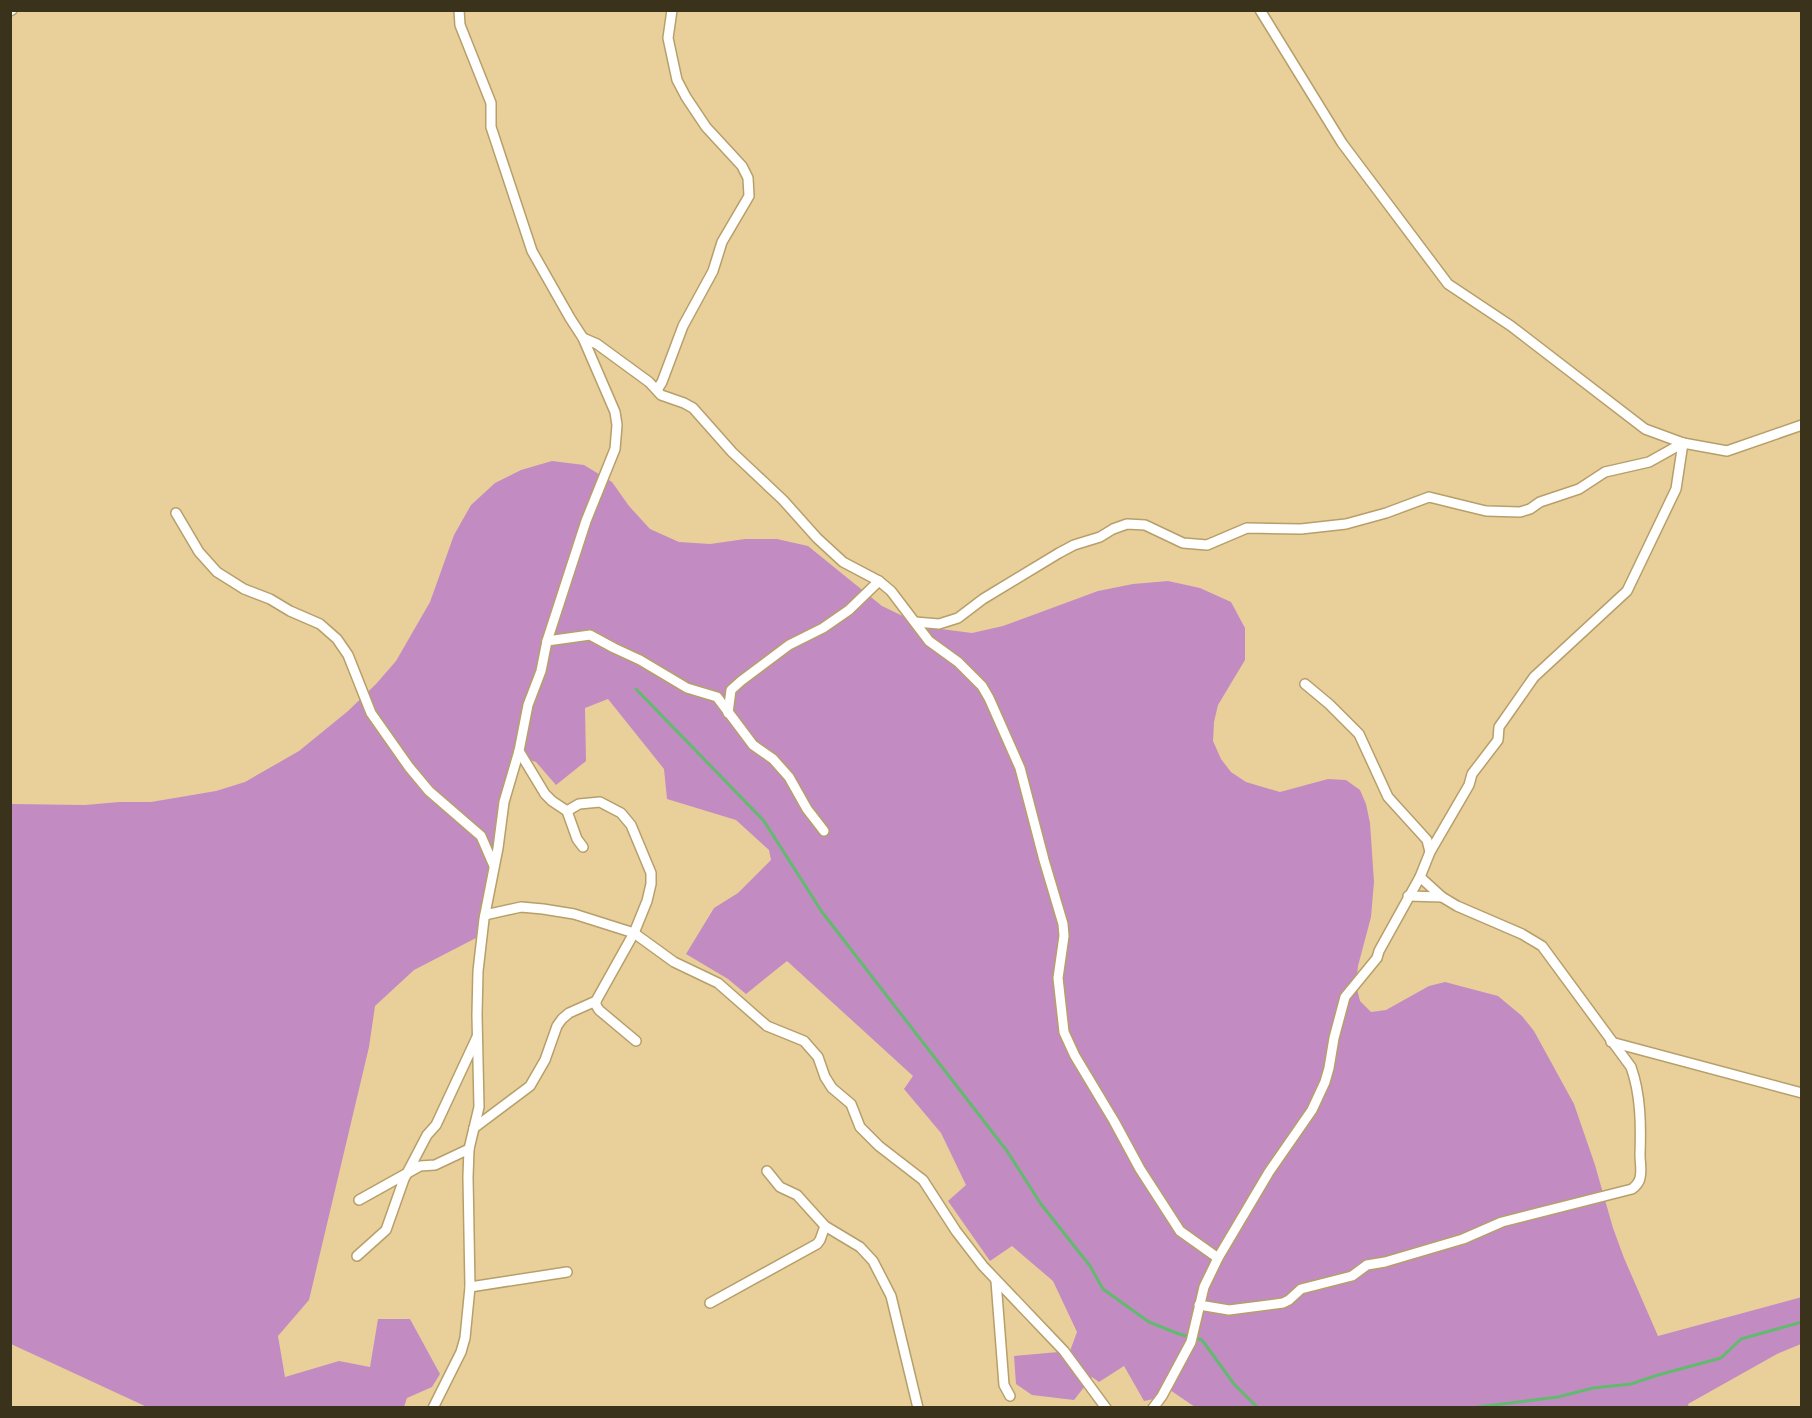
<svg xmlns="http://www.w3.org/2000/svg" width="1812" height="1418" font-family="Raleway,sans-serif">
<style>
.green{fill:#c28cc2}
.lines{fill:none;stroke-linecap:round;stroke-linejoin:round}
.stream{stroke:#62ba6e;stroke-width:3}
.minor-casing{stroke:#b79f6a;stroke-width:12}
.minor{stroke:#fff;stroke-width:9}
</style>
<rect width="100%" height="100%" fill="#e9d09a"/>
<path class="green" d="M552 461 584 465 612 482 629 506 650 529 679 542 710 544 745 539H777L808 546 882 606 911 620 941 629 972 633 1003 626 1098 591 1133 584 1168 581 1200 588 1231 602 1245 628V660L1218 705 1214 722 1213 741 1221 759 1231 772 1246 782 1280 792 1328 779 1346 780 1360 790 1366 804 1370 823 1374 882 1371 917 1358 966 1356 985 1360 1001 1371 1012 1386 1010 1429 986 1445 982 1498 996 1522 1016 1534 1031 1574 1104 1595 1165 1613 1228 1624 1258 1658 1336 1802 1297 1801 1344 1777 1354 1688 1404 1689 1407H1195L1164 1386 1154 1399 1144 1401 1124 1366 1099 1382 1092 1377 1074 1400 1032 1395 1016 1384 1014 1356 1070 1351 1077 1332 1053 1281 1012 1246 990 1261 948 1201 966 1185 941 1133 904 1089 913 1076 787 961 746 994 728 979 686 954 714 908 738 893 771 860 769 850 736 820 667 799 664 769 608 699 585 708 586 761 556 785 536 762 517 756 476 938 414 970 375 1006 369 1047 309 1300 278 1336 285 1377 339 1361 370 1367 378 1319H410L440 1374 432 1387 407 1398 404 1407H147L11 1344V804L85 805 119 802H151L216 791 245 782 299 751 348 711 376 684 396 661 430 602 454 535 471 505 495 483 521 470Z"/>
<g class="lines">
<g class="stream">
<path d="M636 689 764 821 822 912 1007 1151 1041 1204 1090 1266 1103 1289 1149 1322 1179 1334 1202 1340 1234 1384 1258 1408"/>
<path d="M1470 1408 1558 1397 1593 1388 1631 1384 1658 1375 1721 1358 1741 1339 1802 1322"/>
</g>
<g class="minor-casing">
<g id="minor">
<path d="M1260 10 1342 143 1448 284 1511 326 1645 429 1683 443 1727 451 1802 425"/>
<path d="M10 11 12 10"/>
<path d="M583 338 597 344 649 382 661 395 684 403 693 408 732 452 783 500 817 538 843 562 879 581 891 591 929 641 958 662 982 686 989 698 1020 768 1044 860 1063 924 1064 936 1058 978 1064 1032 1075 1056 1114 1121 1140 1169 1180 1231 1218 1258"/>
<path d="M657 390 662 382 683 326 713 271 722 242 749 196 748 178 742 166 706 127 686 97 677 80 668 38 672 10"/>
<path d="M176 513 199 552 217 572 244 589 270 599 290 611 320 624 337 639 348 655 371 713 409 767 429 791 481 836 494 866"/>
<path d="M915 622 939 624 958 618 983 599 1059 553 1074 545 1100 537 1113 529 1127 524 1145 525 1183 543 1207 545 1247 528 1301 529 1346 524 1386 513 1429 497 1486 511 1520 512 1530 509 1540 502 1579 489 1605 472 1649 462 1683 443"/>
<path d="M547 641 590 635 614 648 640 660 687 688 717 697 753 745 773 759 789 777 807 809 824 831"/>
<path d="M1305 684 1329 704 1359 734 1388 797 1427 840 1430 852"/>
<path d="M728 713 731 690 741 681 789 645 823 628 849 610 879 581"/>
<path d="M519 751 545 794 552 801 567 811 577 839 583 847"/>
<path d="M1408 896 1442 897"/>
<path d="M485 915 521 907 543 909 574 914 634 933 674 962 718 983 767 1026 804 1041 818 1057 825 1077 832 1088 851 1104 860 1127 879 1146 923 1180 956 1231 983 1266 1064 1351 1106 1408"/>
<path d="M596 1001V1005L599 1010 636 1041"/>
<path d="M1611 1042 1802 1093"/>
<path d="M474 1128 530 1086 545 1060 557 1026 562 1019 569 1013 596 1001 634 933 647 901 651 884V873L631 825 621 813 600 802 579 804 567 811"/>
<path d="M767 1171 780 1187 797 1195 825 1226 860 1247 873 1261 891 1296 918 1408"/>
<path d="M359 1200 420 1166 435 1165 469 1149"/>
<path d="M357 1256 386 1230 404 1179 427 1135 436 1125 477 1037"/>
<path d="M996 1281 1004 1385 1010 1396"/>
<path d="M470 1287 567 1272"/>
<path d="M710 1303 817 1244 820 1240 825 1226"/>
<path d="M1199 1305 1229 1310 1283 1303 1289 1300 1301 1289 1352 1276 1367 1265 1385 1262 1463 1239 1502 1222 1632 1189C1636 1186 1639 1183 1640 1178 1642 1171 1640 1162 1640 1155 1641 1126 1641 1095 1631 1067L1542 946 1522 934 1457 906 1442 897 1420 877"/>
<path d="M433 1408 461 1352 465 1338 470 1287 468 1177 469 1149 479 1107 477 1015 478 971 484 919 498 848 504 802 519 751 528 705 541 671 547 641 586 521 615 449 617 425 615 412 583 338 570 318 532 251 491 127V103L460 25 459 10"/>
<path d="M1153 1408 1162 1396 1191 1342 1204 1287 1218 1258 1269 1172 1312 1110 1325 1082 1329 1068 1334 1038 1345 997 1377 958 1379 951 1420 877 1430 852 1469 785 1472 774 1498 740 1499 727 1534 677 1627 591 1676 489 1683 443"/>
</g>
</g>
<use href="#minor" class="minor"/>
</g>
<rect width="1812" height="1418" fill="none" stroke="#3b321c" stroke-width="24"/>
</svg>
